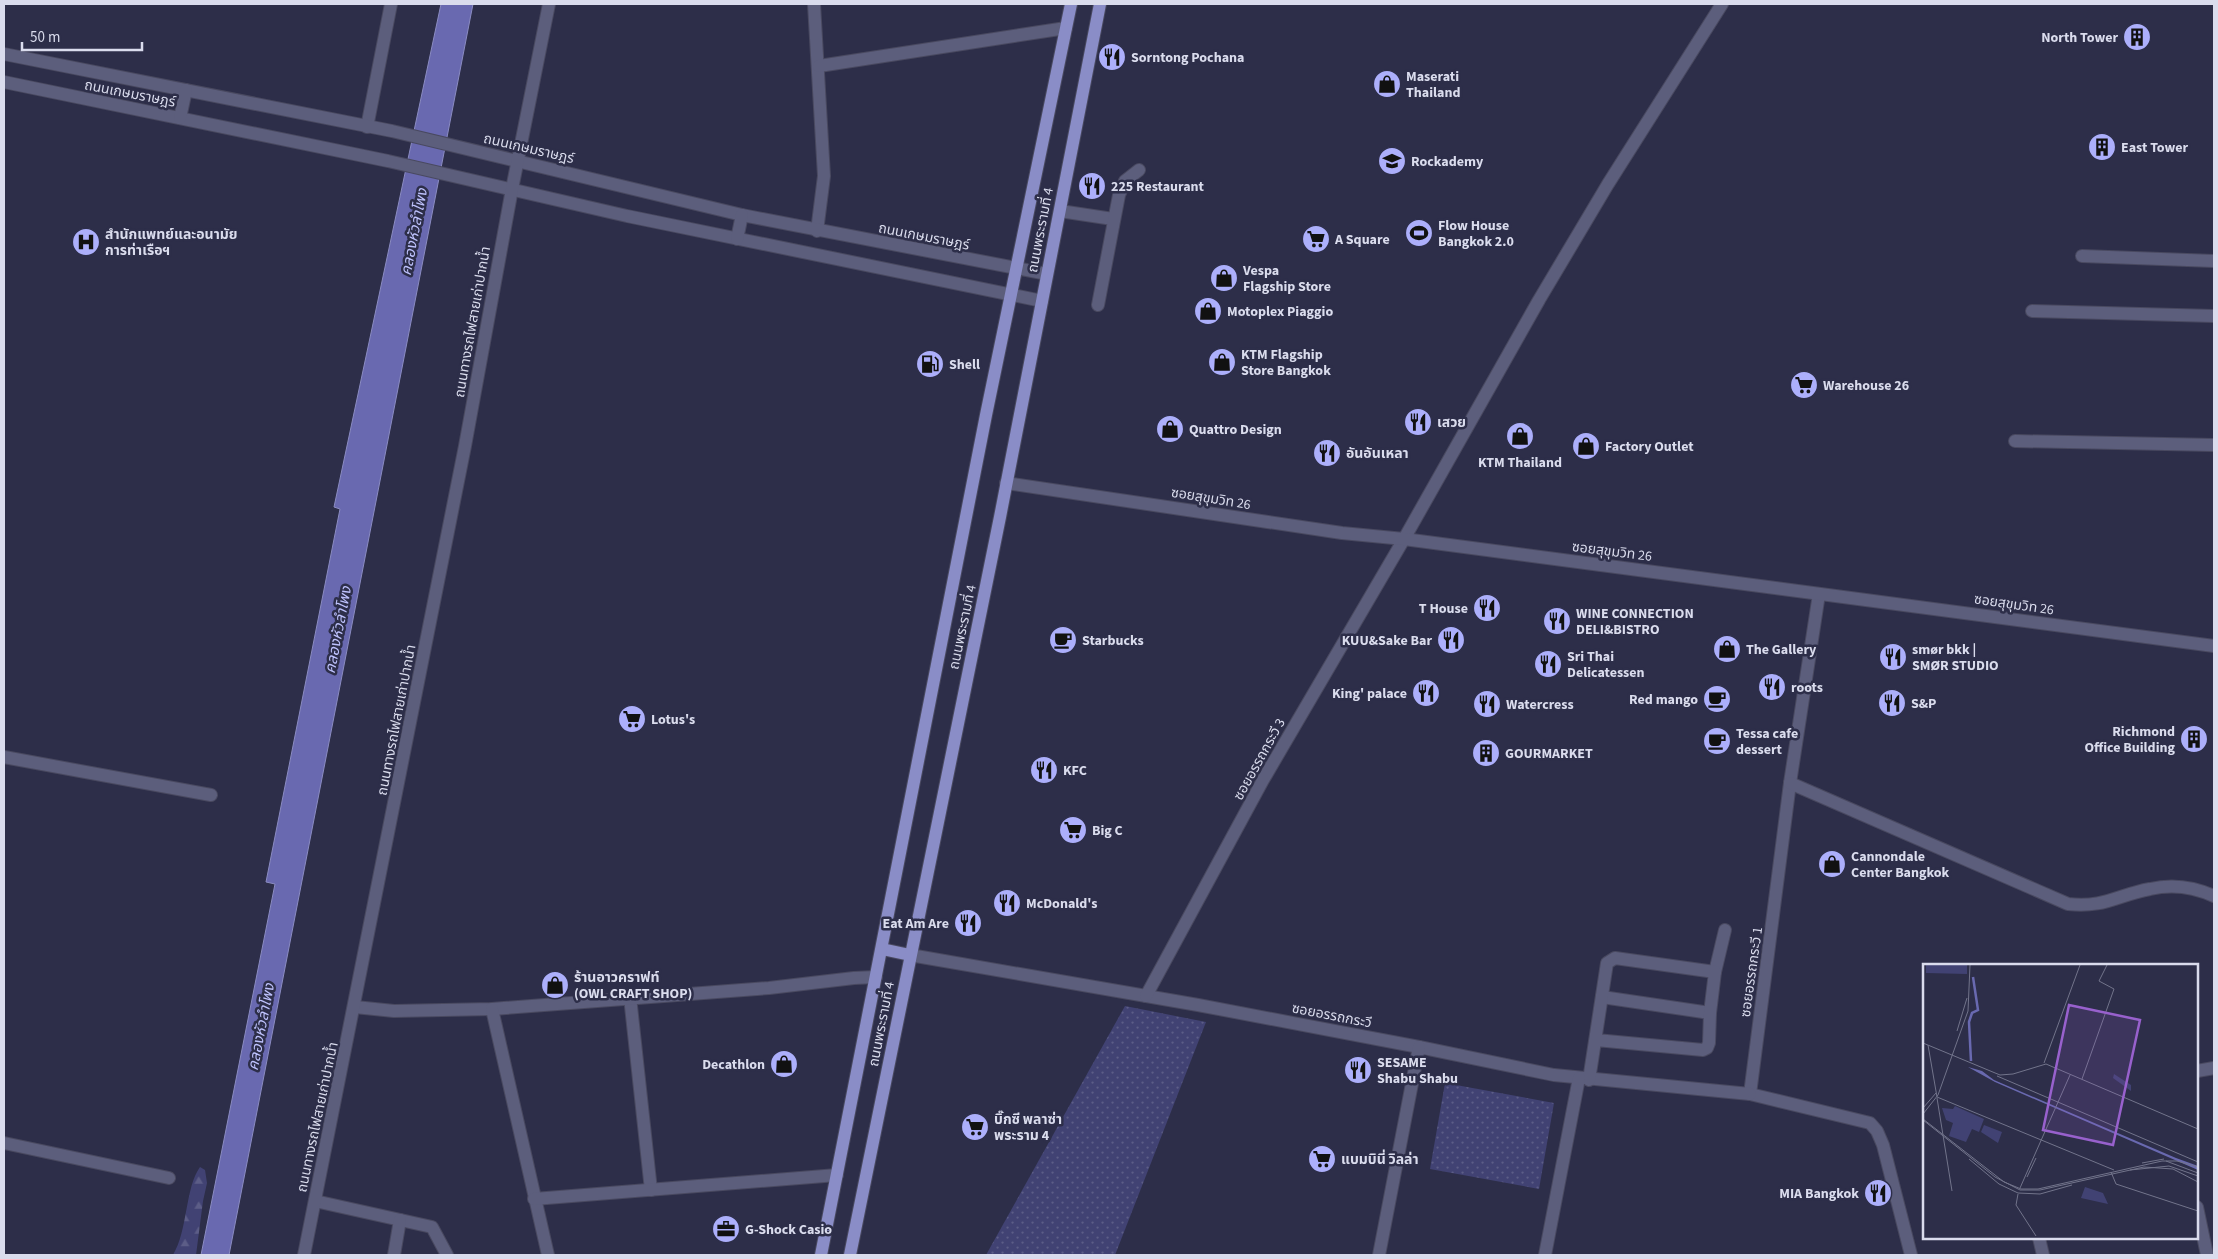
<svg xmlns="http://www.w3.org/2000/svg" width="2218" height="1259" font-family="'Source Sans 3','Noto Sans Thai',sans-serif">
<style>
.grass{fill:url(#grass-dots)}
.forest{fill:url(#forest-firs)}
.water{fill:#6969b0;stroke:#8b8cc2}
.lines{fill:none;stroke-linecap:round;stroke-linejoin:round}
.minor-casing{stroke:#494960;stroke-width:14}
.tertiary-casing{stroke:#494960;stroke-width:14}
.primary-casing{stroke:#494960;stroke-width:14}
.minor{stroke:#5c5e7c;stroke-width:12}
.tertiary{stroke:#5c5e7c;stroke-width:12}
.primary{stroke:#8a8dc7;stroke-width:12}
.labels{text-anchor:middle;stroke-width:5;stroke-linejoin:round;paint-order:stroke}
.poi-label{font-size:14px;font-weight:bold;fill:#dadced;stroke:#2d2e49;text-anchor:start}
.street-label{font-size:14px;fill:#dadced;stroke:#2d2e49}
.water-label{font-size:15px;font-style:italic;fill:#bec2fd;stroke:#2d2e49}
.inset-river{fill:none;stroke:#6969b0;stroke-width:2.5}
.inset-road{fill:none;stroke:#72748b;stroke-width:1}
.view{fill:#9861cd;fill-opacity:0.15;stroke:#9861cd;stroke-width:2.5}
.inset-edge{fill:none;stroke:#dadced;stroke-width:2.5}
</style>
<defs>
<pattern id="grass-dots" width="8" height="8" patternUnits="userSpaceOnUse" patternTransform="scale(1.25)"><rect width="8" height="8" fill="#414273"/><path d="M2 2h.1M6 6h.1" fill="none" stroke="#5c5d87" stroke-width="1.8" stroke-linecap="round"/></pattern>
<pattern id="forest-firs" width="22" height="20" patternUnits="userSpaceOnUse" patternTransform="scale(1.25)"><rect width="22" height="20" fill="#414273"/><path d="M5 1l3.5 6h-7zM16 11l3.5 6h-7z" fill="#5c5d87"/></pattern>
</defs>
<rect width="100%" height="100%" fill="#2d2e49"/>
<g class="grass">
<path d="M1125 1006 1206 1022 1115 1255H986Z"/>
<path d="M1445 1083 1554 1103 1539 1189 1430 1169Z"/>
</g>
<path class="forest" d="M200 1167 205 1170 207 1183 203 1201 196 1255H173C188 1230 185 1188 200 1167Z"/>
<path class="water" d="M441 4H473L229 1255H201L275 884 266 882 340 509 334 507Z"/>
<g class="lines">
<g class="minor-casing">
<g id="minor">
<path d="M814 4 824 176 817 231"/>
<path d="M819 66 1066 28"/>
<path d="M367 127 391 4"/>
<path d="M1060 211 1113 219"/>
<path d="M2082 256 2214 261"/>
<path d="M1098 305 1119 195 1125 181 1139 170"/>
<path d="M2032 311 2214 316"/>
<path d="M2015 441 2214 445"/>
<path d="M1819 594 1790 783 1750 1094 1870 1123 1877 1131 1883 1145 1911 1255"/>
<path d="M4 757 211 795"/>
<path d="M1790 783 2068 904C2105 908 2117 895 2150 889 2171 884 2194 887 2214 896"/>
<path d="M910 955 1198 1005 1419 1047 1554 1075 1750 1094"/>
<path d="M1715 972 1725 930"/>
<path d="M1146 996 1263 780 1404 539 1539 300 1608 184 1722 4"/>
<path d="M630 997 651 1190"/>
<path d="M1602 997 1710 1013"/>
<path d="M355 1007 394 1011 492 1009 769 988 854 978 876 977"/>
<path d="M492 1009 548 1255"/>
<path d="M2197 1071 2214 1068"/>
<path d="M1589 1080 1607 963 1615 958 1715 972 1710 1013 1709 1043 1707 1048 1703 1050 1596 1040"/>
<path d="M4 1143 169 1178"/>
<path d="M534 1199 837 1175"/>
<path d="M315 1201 432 1227 447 1255"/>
<path d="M2197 1207 2207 1255"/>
<path d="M2039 1238 2043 1255"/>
<path d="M394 1255 400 1220"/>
<path d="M1379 1255 1419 1047"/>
<path d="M1545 1255 1579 1078"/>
</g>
</g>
<g class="tertiary-casing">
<g id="tertiary">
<path d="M4 54 392 131 742 215 1047 274"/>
<path d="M4 82 388 161 627 216 1042 301"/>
<path d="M180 118 186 90"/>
<path d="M737 239 742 215"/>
<path d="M1006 483 1342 533 1404 539 2214 646"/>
<path d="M304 1255 465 446 512 189 549 4"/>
</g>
</g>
<g class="primary-casing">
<g id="primary">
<path d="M882 949 910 955"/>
<path d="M821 1255 986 415 1071 4"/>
<path d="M850 1255 1000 517 1100 4"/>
</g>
</g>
<use href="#minor" class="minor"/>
<use href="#tertiary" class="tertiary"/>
<use href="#primary" class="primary"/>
</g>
<defs>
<g id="building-disc" transform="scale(1.4375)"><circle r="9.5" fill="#acaffb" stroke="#2d2e49"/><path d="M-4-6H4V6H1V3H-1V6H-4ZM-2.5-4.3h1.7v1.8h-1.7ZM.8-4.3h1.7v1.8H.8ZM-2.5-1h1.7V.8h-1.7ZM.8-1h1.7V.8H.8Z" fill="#111"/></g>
<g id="restaurant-disc" transform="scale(1.4375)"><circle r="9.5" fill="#acaffb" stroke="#2d2e49"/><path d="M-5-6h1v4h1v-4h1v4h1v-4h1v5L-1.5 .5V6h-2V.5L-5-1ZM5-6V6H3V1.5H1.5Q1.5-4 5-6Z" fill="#111"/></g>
<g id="shop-disc" transform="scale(1.4375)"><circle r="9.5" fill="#acaffb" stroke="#2d2e49"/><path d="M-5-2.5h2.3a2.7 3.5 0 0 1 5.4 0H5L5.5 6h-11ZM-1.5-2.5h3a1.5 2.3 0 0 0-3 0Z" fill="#111"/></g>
<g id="school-disc" transform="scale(1.4375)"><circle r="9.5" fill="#acaffb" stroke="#2d2e49"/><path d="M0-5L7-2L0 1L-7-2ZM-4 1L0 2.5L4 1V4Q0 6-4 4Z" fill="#111"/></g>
<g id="stadium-disc" transform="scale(1.4375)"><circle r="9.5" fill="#acaffb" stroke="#2d2e49"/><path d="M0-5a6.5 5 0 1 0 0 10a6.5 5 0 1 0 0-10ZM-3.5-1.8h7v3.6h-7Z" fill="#111"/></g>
<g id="supermarket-disc" transform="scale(1.4375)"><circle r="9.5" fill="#acaffb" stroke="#2d2e49"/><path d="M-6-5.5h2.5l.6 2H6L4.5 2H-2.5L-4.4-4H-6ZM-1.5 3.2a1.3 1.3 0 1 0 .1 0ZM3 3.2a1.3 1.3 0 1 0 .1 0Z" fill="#111"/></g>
<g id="hospital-disc" transform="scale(1.4375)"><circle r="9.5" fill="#acaffb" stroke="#2d2e49"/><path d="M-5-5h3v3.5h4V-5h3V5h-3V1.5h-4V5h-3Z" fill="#111"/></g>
<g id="fuel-disc" transform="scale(1.4375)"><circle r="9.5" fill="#acaffb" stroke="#2d2e49"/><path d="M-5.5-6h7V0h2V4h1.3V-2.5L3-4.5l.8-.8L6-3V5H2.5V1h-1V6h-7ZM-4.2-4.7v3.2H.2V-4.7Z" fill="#111"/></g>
<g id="cafe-disc" transform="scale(1.4375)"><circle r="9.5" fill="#acaffb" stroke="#2d2e49"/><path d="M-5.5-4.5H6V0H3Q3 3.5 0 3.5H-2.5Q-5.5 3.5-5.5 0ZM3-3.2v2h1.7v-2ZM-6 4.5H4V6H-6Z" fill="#111"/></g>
<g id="office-disc" transform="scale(1.4375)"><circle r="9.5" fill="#acaffb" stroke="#2d2e49"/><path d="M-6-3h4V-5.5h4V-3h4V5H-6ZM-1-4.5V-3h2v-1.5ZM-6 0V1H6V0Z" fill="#111"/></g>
</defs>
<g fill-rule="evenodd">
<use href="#building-disc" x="2137" y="37"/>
<use href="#restaurant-disc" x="1112" y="57"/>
<use href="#shop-disc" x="1387" y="84"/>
<use href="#building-disc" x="2102" y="147"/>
<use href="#school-disc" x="1392" y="161"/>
<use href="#restaurant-disc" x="1092" y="186"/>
<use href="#stadium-disc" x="1419" y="233"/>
<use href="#supermarket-disc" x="1316" y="239"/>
<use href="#hospital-disc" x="86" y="242"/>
<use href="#shop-disc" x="1224" y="278"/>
<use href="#shop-disc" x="1208" y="311"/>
<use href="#shop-disc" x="1222" y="362"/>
<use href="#fuel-disc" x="930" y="364"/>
<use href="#supermarket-disc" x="1804" y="385"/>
<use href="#restaurant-disc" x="1418" y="422"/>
<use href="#shop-disc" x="1170" y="429"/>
<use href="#shop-disc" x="1520" y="436"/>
<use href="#shop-disc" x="1586" y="446"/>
<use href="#restaurant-disc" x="1327" y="453"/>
<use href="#restaurant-disc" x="1487" y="608"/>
<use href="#restaurant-disc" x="1557" y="621"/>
<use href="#cafe-disc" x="1063" y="640"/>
<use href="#restaurant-disc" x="1451" y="640"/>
<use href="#shop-disc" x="1727" y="649"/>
<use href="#restaurant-disc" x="1893" y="657"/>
<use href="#restaurant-disc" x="1548" y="664"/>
<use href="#restaurant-disc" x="1772" y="687"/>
<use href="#restaurant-disc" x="1426" y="693"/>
<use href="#cafe-disc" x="1717" y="699"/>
<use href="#restaurant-disc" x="1892" y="703"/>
<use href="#restaurant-disc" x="1487" y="704"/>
<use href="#supermarket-disc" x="632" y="719"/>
<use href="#building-disc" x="2194" y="739"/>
<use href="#cafe-disc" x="1717" y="741"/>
<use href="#building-disc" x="1486" y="753"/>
<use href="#restaurant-disc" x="1044" y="770"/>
<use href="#supermarket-disc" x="1073" y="830"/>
<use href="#shop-disc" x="1832" y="864"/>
<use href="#restaurant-disc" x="1007" y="903"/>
<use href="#restaurant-disc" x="968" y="923"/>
<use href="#shop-disc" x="555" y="985"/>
<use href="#shop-disc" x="784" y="1064"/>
<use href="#restaurant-disc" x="1358" y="1070"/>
<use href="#supermarket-disc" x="975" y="1127"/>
<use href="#supermarket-disc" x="1322" y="1159"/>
<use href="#restaurant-disc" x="1878" y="1193"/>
<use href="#office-disc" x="726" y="1229"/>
</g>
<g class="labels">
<g class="poi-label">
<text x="2118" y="42" text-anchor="end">North Tower</text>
<text x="1131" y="62">Sorntong Pochana</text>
<text x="1406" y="81">Maserati<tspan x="1406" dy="16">Thailand</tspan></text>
<text x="2121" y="152">East Tower</text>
<text x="1411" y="166">Rockademy</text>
<text x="1111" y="191">225 Restaurant</text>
<text x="1438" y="230">Flow House<tspan x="1438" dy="16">Bangkok 2.0</tspan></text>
<text x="105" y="239">สำนักแพทย์และอนามัย<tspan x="105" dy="16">การท่าเรือฯ</tspan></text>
<text x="1335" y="244">A Square</text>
<text x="1243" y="275">Vespa<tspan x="1243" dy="16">Flagship Store</tspan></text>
<text x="1227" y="316">Motoplex Piaggio</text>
<text x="1241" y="359">KTM Flagship<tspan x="1241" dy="16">Store Bangkok</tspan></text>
<text x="949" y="369">Shell</text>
<text x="1823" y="390">Warehouse 26</text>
<text x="1437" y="427">เสวย</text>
<text x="1189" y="434">Quattro Design</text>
<text x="1605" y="451">Factory Outlet</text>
<text x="1346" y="458">อันอันเหลา</text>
<text x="1520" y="467" text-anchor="middle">KTM Thailand</text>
<text x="1468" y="613" text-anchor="end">T House</text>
<text x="1576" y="618">WINE CONNECTION<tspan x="1576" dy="16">DELI&amp;BISTRO</tspan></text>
<text x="1082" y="645">Starbucks</text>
<text x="1432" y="645" text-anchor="end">KUU&amp;Sake Bar</text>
<text x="1746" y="654">The Gallery</text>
<text x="1912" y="654">smør bkk |<tspan x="1912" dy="16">SMØR STUDIO</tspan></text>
<text x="1567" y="661">Sri Thai<tspan x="1567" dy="16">Delicatessen</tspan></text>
<text x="1791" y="692">roots</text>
<text x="1407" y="698" text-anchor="end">King' palace</text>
<text x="1698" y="704" text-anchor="end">Red mango</text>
<text x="1911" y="708">S&amp;P</text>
<text x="1506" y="709">Watercress</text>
<text x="651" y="724">Lotus's</text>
<text x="2175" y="736" text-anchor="end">Richmond<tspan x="2175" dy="16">Office Building</tspan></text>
<text x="1736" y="738">Tessa cafe<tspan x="1736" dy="16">dessert</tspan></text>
<text x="1505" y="758">GOURMARKET</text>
<text x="1063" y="775">KFC</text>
<text x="1092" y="835">Big C</text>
<text x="1851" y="861">Cannondale<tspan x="1851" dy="16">Center Bangkok</tspan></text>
<text x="1026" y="908">McDonald's</text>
<text x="949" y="928" text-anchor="end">Eat Am Are</text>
<text x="574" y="982">ร้านอาวคราฟท์<tspan x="574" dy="16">(OWL CRAFT SHOP)</tspan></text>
<text x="1377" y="1067">SESAME<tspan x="1377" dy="16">Shabu Shabu</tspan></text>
<text x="765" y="1069" text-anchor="end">Decathlon</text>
<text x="994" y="1124">บิ๊กซี พลาซ่า<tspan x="994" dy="16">พระราม 4</tspan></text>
<text x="1341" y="1164">แบมบินี่ วิลล่า</text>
<text x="1859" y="1198" text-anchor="end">MIA Bangkok</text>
<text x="745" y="1234">G-Shock Casio</text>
</g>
<g class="street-label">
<text transform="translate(130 93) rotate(11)" y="5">ถนนเกษมราษฎร์</text>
<text transform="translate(529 148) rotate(13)" y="5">ถนนเกษมราษฎร์</text>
<text transform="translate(1040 230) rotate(-79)" y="5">ถนนพระรามที่ 4</text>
<text transform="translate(924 236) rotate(11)" y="5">ถนนเกษมราษฎร์</text>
<text transform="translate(472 322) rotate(-80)" y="5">ถนนทางรถไฟสายเก่าปากน้ำ</text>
<text transform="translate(1211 498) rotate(9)" y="5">ซอยสุขุมวิท 26</text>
<text transform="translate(1612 551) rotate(7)" y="5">ซอยสุขุมวิท 26</text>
<text transform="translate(2014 604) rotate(8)" y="5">ซอยสุขุมวิท 26</text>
<text transform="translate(962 627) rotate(-78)" y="5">ถนนพระรามที่ 4</text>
<text transform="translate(396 720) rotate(-79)" y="5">ถนนทางรถไฟสายเก่าปากน้ำ</text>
<text transform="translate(1259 759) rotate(-61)" y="5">ซอยอรรถกระวี 3</text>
<text transform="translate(1751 972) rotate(-82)" y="5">ซอยอรรถกระวี 1</text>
<text transform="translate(1332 1015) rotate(11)" y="5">ซอยอรรถกระวี</text>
<text transform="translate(881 1024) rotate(-79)" y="5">ถนนพระรามที่ 4</text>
<text transform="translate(317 1117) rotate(-78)" y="5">ถนนทางรถไฟสายเก่าปากน้ำ</text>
</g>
<g class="water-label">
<text transform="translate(414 232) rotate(-79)" y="5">คลองหัวลำโพง</text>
<text transform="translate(338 630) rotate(-79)" y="5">คลองหัวลำโพง</text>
<text transform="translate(261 1027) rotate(-79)" y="5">คลองหัวลำโพง</text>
</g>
</g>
<g transform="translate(1923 964)">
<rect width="275" height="275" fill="#2d2e49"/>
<path d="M191 110 208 121V127L190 114Z" fill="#414273"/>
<path d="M3 1H44V10L3 9ZM61 161 79 168 75 179 58 168ZM162 223 180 229 185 240 158 234Z" fill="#414273"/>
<path d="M32 142 61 155 56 168 49 165 43 178 26 172 30 159 23 156 19 144 30 145Z" fill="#414273"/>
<path d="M45 103 59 107 71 116 253 194 275 202V206L72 118Z" fill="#6969b0"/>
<path class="inset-river" d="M48 97 46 58 49 49 55 46 50 13"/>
<path class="inset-road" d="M34 67 44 34M0 79 77 111 90 110 123 100 275 165M5 81 14 133 191 206M121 99 157 1M74 112 275 198M159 115 191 25 176 17 184 1M14 134 29 227M0 144 13 129M0 150 15 131 45 47 47 1M0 155 81 218 98 225H115L239 197H254L275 203M0 156 72 213 97 226H117L221 203 250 205 275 218M46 195 76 220 95 229 117 230 149 221M243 197 275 209M219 199 241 195M207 206 246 202 275 212M188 208 193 220 275 247M104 213 113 194M97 224 147 111M95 230 93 241 113 272"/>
<path class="view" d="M146 41 217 56 190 181 120 166Z"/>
<rect width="275" height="275" class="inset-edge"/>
</g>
<rect width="2218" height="1259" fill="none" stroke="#dadced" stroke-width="10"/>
<path d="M22 42v8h120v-8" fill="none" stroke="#dadced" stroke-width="2.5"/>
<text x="30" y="42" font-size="15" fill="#dadced" stroke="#2d2e49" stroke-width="4" paint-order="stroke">50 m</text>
</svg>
